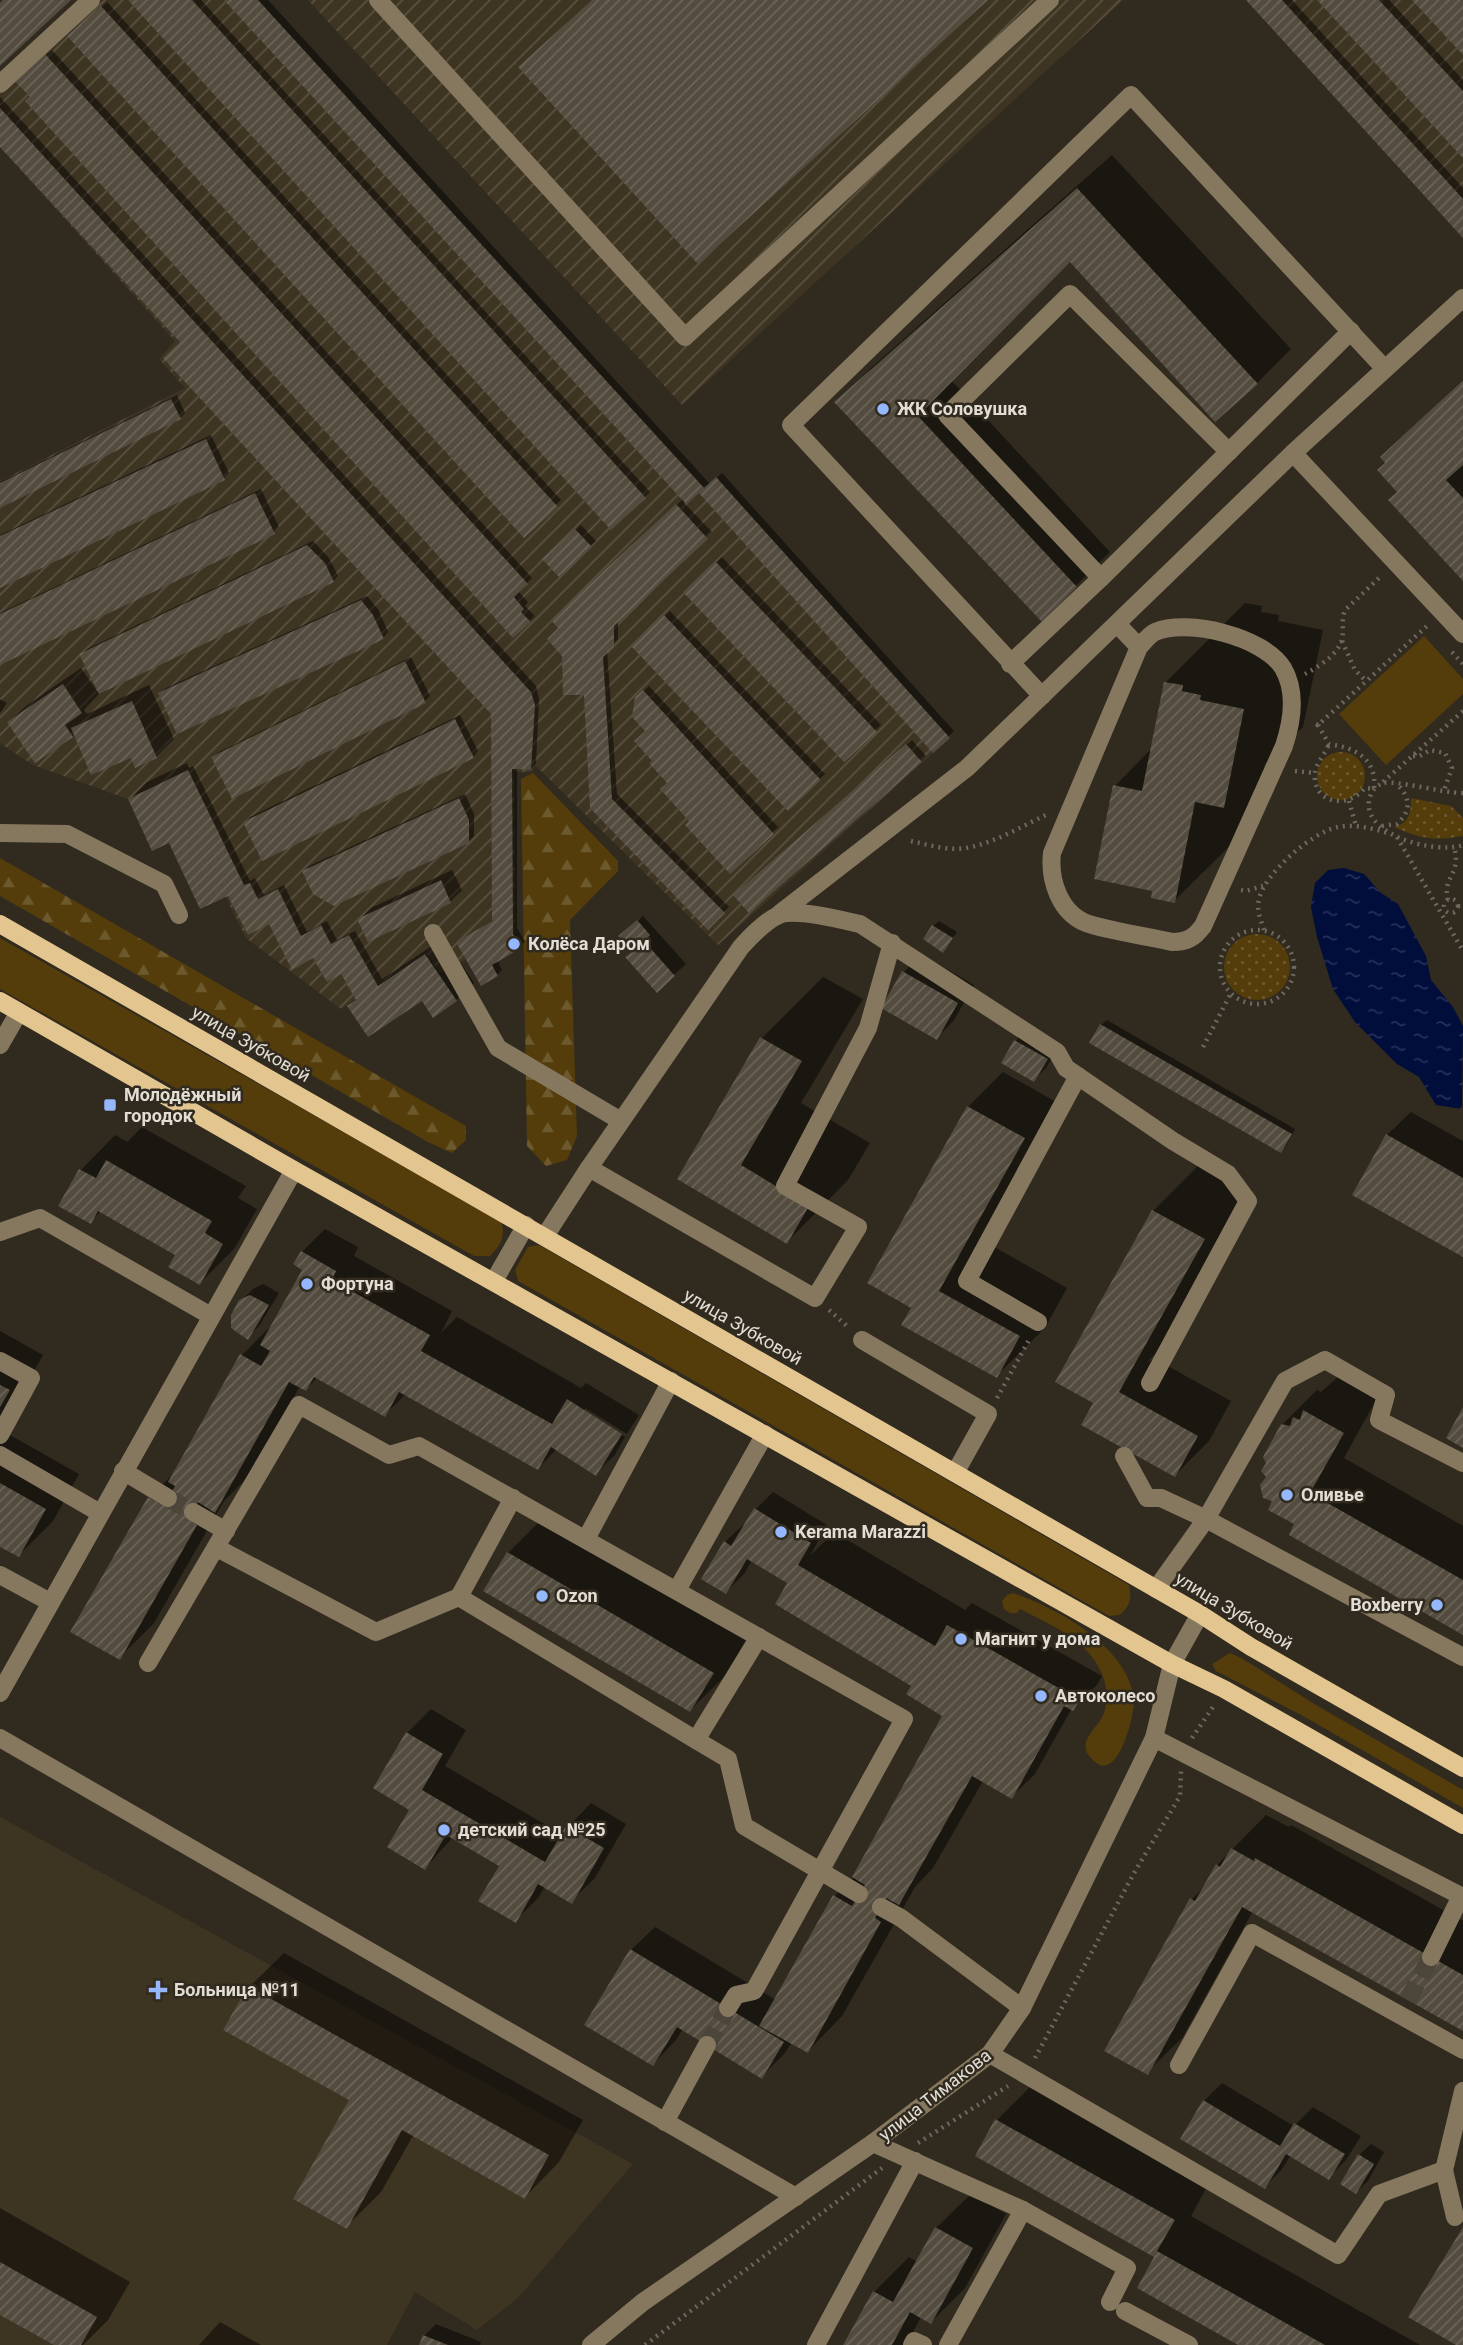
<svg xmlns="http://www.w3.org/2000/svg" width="1463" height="2345" font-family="Roboto,sans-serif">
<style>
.built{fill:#3e3422}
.industrial{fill:url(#industrial-furrows)}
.green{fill:#543d0b}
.forest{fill:url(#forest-firs)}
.park{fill:url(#park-dots)}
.water{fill:url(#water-ripples)}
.shadow{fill:#0007}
.building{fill:url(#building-hatch)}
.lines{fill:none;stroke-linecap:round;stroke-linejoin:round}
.minor-tunnel{stroke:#4c453a;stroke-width:18;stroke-dasharray:18 9;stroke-linecap:butt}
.path{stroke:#6d675d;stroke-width:4.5;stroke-dasharray:2 5;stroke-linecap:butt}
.minor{stroke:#86785f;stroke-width:18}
.major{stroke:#e3c590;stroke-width:18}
.poi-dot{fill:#94b7fd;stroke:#312a1f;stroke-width:2.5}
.labels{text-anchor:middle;stroke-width:5;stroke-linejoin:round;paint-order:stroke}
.poi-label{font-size:18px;font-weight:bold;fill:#e2ded6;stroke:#312a1f;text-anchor:start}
.street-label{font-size:18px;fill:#e2ded6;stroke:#312a1f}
</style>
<defs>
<pattern id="industrial-furrows" width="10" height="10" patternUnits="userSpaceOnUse" patternTransform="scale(1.75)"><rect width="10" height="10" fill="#3e3422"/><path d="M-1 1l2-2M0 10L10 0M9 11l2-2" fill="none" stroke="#5a5141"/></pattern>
<pattern id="forest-firs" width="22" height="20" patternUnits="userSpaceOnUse" patternTransform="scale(1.75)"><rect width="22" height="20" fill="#543d0b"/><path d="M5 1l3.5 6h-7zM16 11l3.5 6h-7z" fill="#6c592e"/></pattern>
<pattern id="park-dots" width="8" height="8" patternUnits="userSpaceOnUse" patternTransform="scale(1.75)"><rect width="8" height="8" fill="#543d0b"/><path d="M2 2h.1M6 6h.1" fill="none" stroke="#6c592e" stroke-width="1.8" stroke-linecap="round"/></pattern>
<pattern id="water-ripples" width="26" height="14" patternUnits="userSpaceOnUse" patternTransform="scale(1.75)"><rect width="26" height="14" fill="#010d3b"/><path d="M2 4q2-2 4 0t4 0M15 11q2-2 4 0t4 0" fill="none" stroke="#263057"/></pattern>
<pattern id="building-hatch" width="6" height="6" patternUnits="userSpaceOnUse" patternTransform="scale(1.75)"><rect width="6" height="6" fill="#524b3e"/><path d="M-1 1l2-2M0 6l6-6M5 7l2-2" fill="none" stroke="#6b6459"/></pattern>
</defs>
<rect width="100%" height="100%" fill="#312a1f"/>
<path class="built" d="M0 1817 633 2164 518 2298 477 2330 415 2292 387 2345H0Z"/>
<g class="industrial">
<path d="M101 0H258L704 487 716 477 950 738 718 945 535 765 532 772H514L515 934 440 973 426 953 341 1009 246 938 169 780 128 799 33 765 0 743V481L185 388 159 359 175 341 0 147V92Z"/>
<path d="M308 0H1123L682 405Z"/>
<path d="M1246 0H1463V238Z"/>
</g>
<g class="green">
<path d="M1424 636 1463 679V694L1386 765 1339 714Z"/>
<path d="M0 938 501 1221C506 1236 501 1245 490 1256H474L0 989Z"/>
<path d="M539 1245 1129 1585C1132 1598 1130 1606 1120 1615L1109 1616 518 1281 515 1270 528 1247Z"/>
<path d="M1013 1593C1053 1607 1107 1636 1127 1676 1129 1682 1133 1689 1134 1696 1136 1710 1121 1773 1100 1765 1098 1764 1094 1761 1092 1759 1076 1744 1093 1732 1101 1719 1105 1713 1107 1701 1107 1694 1102 1646 1057 1628 1020 1609L1017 1613H1010L1004 1609 1002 1601 1007 1595Z"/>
<path d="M1230 1653 1243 1659 1316 1705 1463 1790V1808L1303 1716 1216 1671 1212 1664Z"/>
</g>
<g class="forest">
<path d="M533 773 618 861V871L570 920 577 1136 567 1160 546 1166 527 1146 521 779Z"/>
<path d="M0 858 466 1126V1140L452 1153 428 1142 0 896Z"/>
</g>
<g class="park">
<circle cx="1341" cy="776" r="24"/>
<path d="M1411 798 1451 806 1463 818V836C1434 841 1421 839 1394 827 1408 824 1412 812 1411 798Z"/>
<circle cx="1257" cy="967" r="33"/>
</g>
<path class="water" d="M1344 868 1364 874 1381 893 1398 904 1426 956 1431 980 1453 1007 1463 1026 1462 1109 1436 1105 1419 1077 1397 1064 1355 1022 1333 989 1317 937 1311 907 1315 883 1328 870Z"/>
<g class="shadow">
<path d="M131 0H201L650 492 611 527Z"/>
<path d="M227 0H268L710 484 722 473 954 731 933 751 699 490 684 503 712 532 618 619V639L607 650 617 794 729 907 708 927 592 807 585 693 561 628 554 620 683 499Z"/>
<path d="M1249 0H1292L1463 188V236Z"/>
<path d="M1319 0H1389L1463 80V156Z"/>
<path d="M107 2 561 500 524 535 69 36Z"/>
<path d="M52 50 532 578 518 591 528 602 525 606 535 616 514 635 17 81Z"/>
<path d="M0 97 536 686 539 699 536 763 531 769 517 768V928L525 942 497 960 502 970 497 975 458 942 493 920V713L182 342 0 144Z"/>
<path d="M1112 155 1291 349 1257 383 1070 260 951 380 1110 552 1042 619 837 402 871 368Z"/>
<path d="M1463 379V578L1399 492 1387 463 1382 457Z"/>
<path d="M177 395 185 413 180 418 0 506V482Z"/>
<path d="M211 435 229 473 224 478 0 586V535Z"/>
<path d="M261 489 279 527 274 532 0 663V613Z"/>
<path d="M581 525 596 541 559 575 544 559Z"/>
<path d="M313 541 329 558 338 576 333 581 98 692 99 694 84 710 87 714 149 685 174 739 156 757 132 756 75 733 72 736 9 722 27 705 81 668 97 691 98 690 81 654 87 649Z"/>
<path d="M722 557 881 725 844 760 685 592Z"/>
<path d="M367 596 378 609 388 632 383 638 161 693 166 688Z"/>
<path d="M1245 603 1262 606 1261 612 1279 615 1278 621 1323 630 1303 727 1265 764 1254 822 1174 901 1154 890 1115 786 1152 748 1166 682Z"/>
<path d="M670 611 825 774 788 809 634 646Z"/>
<path d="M411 657 430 696 425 701 213 757 219 752Z"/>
<path d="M649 686 778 827 730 871 691 821 654 761 637 697Z"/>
<path d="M0 699 7 703 0 713Z"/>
<path d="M460 715 478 751 473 757 245 822 250 817Z"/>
<path d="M912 740 926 756 921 761 741 890Z"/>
<path d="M187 763 189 768 193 766 250 881 255 878 264 895 284 885 307 932 327 921 337 940 355 931 382 979 444 938 474 983 456 1000 423 999 349 1006 357 999 341 971 313 955 229 894 169 840 130 799 147 782Z"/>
<path d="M465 794 474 814V836L468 842 304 871 309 866Z"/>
<path d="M452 870 462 890 450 902 360 919 371 908Z"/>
<path d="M643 916 686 964 674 975 634 951 621 937Z"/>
<path d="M939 921 957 932 943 951 933 926Z"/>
<path d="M921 954 974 985 954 1020 937 1038 883 1007 904 972Z"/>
<path d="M823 977 863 999 801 1103 870 1143 848 1180 787 1242 679 1178 762 1038Z"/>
<path d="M1107 1020 1295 1129 1286 1146 1280 1151 1101 1025Z"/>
<path d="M1027 1029 1058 1047 1046 1068 1034 1079 1003 1062 1016 1041Z"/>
<path d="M1003 1072 1058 1103 989 1244 1067 1288 1045 1328 996 1376 919 1303 968 1107Z"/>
<path d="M1411 1112 1463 1141V1255L1387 1135Z"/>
<path d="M142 1127 246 1186 238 1198 257 1209 234 1249 200 1283 178 1254 101 1211 90 1222 61 1205 81 1170 115 1135 127 1142Z"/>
<path d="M1202 1162 1252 1190 1167 1342 1147 1362 1155 1359 1231 1401 1209 1441 1175 1475 1096 1403 1058 1381 1153 1211Z"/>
<path d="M325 1229 358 1247 354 1256 452 1311 441 1333 457 1317 581 1388 586 1383 639 1415 627 1434 585 1408V1413L625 1437 614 1456 596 1473 557 1449 538 1468 406 1394 384 1415 318 1377 306 1389 300 1386 249 1476 224 1501 154 1623 119 1658 149 1498 177 1470 242 1355 274 1323 305 1269 302 1252Z"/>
<path d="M263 1284 279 1293 259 1326 248 1337 241 1301 253 1289Z"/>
<path d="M0 1331 43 1355 1 1430 79 1474 53 1521 19 1555 0 1545Z"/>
<path d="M1339 1376 1377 1398 1344 1458 1463 1526V1633L1274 1500 1268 1477 1282 1425 1317 1390 1321 1392Z"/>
<path d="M773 1492 827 1525 810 1556 834 1532 965 1610 972 1603 1102 1676 1097 1685 1072 1708 1035 1774 1011 1797 983 1781 933 1868 915 1887 842 2016 808 2051 792 2042 785 2053 762 2076 683 2029 676 2040 653 2064 631 1950 655 1927 776 2000 834 1897 854 1877 944 1715 795 1575 752 1560 744 1574 726 1592 725 1542 743 1525 745 1526 755 1510Z"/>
<path d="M543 1518 747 1638 725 1676 690 1710 486 1591 508 1553Z"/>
<path d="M431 1709 466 1730 445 1766 563 1835 568 1827 591 1803 626 1824 595 1878 571 1901 545 1886 539 1897 515 1921 501 1865 453 1837 425 1868 412 1809 407 1733Z"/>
<path d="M1266 1815 1289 1827 1291 1825 1463 1921V2029L1253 1911 1182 2038 1147 2072 1192 1899 1207 1884 1217 1865Z"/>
<path d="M284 1953 583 2120 559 2162 525 2197 414 2134 381 2192 346 2227 351 2099 249 1987Z"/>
<path d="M1222 2083 1294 2126 1313 2107 1361 2136 1346 2160 1328 2178 1291 2155 1282 2169 1265 2187 1204 2101Z"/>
<path d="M1031 2086 1208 2185 1191 2216 1420 2345H1241L1157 2256 997 2120Z"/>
<path d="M1371 2144 1384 2152 1368 2181 1356 2192 1359 2155Z"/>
<path d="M971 2194 1006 2214 965 2288 931 2322 921 2317 906 2345H845L874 2292 909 2257 917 2262 936 2228Z"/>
<path d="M0 2208 130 2282 108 2320 83 2345H57L0 2313Z"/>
<path d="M220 2322 261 2345H199Z"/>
<path d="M436 2324 481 2342 480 2345H421L424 2336Z"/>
</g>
<g class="building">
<path d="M3 0H71L0 66V3Z"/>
<path d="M128 0H192L646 498 611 530Z"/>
<path d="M224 0H258L704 488 716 477 950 738 933 753 699 493 686 504Z"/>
<path d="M592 0H988L698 264 518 67Z"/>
<path d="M1246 0H1282L1463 199V238Z"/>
<path d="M1317 0H1379L1463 91V158Z"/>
<path d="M1412 0H1463V55Z"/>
<path d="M101 6 558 507 524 538 67 36Z"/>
<path d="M45 54 528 584 514 597 524 609 521 612 531 622 513 638 25 101 30 97 15 81Z"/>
<path d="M0 108 531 692 535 705 531 770 512 769 513 934 521 948 492 965 498 976 481 986 456 942 492 921 491 714 163 358 180 342 0 147Z"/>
<path d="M1077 188 1258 384 1215 422 1070 262 918 416 1077 587 1042 622 834 402Z"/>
<path d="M1463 380V465L1446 480 1463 498V581L1388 500 1397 492 1377 470 1385 463 1380 457Z"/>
<path d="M171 399 181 419 0 508V483Z"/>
<path d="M206 439 225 480 0 588V536Z"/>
<path d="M255 493 275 534 0 665V614Z"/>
<path d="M676 504 708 539 614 626V646L603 657 612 799 725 913 708 930 590 808 584 695H563L562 656 547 639 558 628 551 620Z"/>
<path d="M575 529 592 547 559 577 542 559Z"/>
<path d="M307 545 325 563 334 582 99 694 79 654Z"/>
<path d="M715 561 877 732 844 762 683 592Z"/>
<path d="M361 600 373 615 384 639 177 734 158 693Z"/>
<path d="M664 615 821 780 788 811 631 646Z"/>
<path d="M405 661 426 703 232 799 211 757Z"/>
<path d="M1164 682 1183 685 1182 691 1201 695 1200 700 1244 709 1224 808 1195 802 1175 903 1151 898 1152 891 1094 879 1113 785 1142 791Z"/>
<path d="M63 684 82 713 65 725 73 737 35 763 7 722Z"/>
<path d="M643 690 774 834 730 874 685 825 689 821 660 789 667 783 649 763 652 761 634 741 645 731 632 717 635 697Z"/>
<path d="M132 701 157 758 135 768 131 758 91 775 71 728Z"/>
<path d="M455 719 474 758 262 861 243 822Z"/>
<path d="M906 744 922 762 749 913 733 895Z"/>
<path d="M188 770 244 885 250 883 258 899 278 889 301 936 321 925 331 944 349 935 378 986 425 954 457 1001 433 1018 422 1001 368 1037 347 1006 356 1000 341 974 327 982 313 958 292 970 269 924 248 935 228 896 200 909 169 843 152 851 128 799Z"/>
<path d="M459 798 469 820V843L334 906 313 894 302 871Z"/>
<path d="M441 880 451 903 368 942 357 919Z"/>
<path d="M637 920 650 935 644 941 675 976 657 993 625 957 632 952 618 936Z"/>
<path d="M932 925 953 938 943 953 923 939Z"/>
<path d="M902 971 958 1003 937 1040 881 1008Z"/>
<path d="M1100 1024 1292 1134 1281 1153 1089 1043Z"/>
<path d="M760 1037 802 1061 741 1165 809 1206 787 1244 677 1179Z"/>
<path d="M1014 1040 1048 1059 1034 1082 1001 1063Z"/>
<path d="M967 1106 1025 1138 939 1291 1020 1336 997 1378 901 1325 911 1308 867 1283Z"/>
<path d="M1386 1134 1463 1178V1257L1352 1195Z"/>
<path d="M106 1160 212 1221 205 1233 223 1244 200 1285 168 1267 175 1255 98 1211 91 1224 58 1206 79 1169 96 1178Z"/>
<path d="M1152 1210 1205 1239 1119 1392 1198 1436 1175 1477 1081 1425 1093 1403 1055 1382Z"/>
<path d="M301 1251 336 1271 332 1280 430 1335 421 1351 552 1424 567 1399 622 1434 596 1476 551 1447 538 1470 399 1392 385 1417 314 1377 306 1391 289 1382 215 1513 198 1502 188 1519 197 1525 120 1660 70 1632 148 1497 164 1506 175 1486 168 1482 240 1354 261 1366 270 1351 260 1345 302 1270 293 1264Z"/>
<path d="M250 1295 269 1305 248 1340 231 1328V1315L239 1300Z"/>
<path d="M0 1385 10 1390 0 1407Z"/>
<path d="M1463 1407V1448L1446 1438Z"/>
<path d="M1303 1410 1344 1433 1310 1493 1463 1580V1635L1289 1535 1294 1524 1268 1510 1272 1501 1263 1498 1260 1485 1266 1477 1261 1471 1266 1463 1263 1457 1281 1424 1290 1426 1293 1417 1300 1420Z"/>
<path d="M0 1483 46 1509 19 1557 0 1547Z"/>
<path d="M754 1508 811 1543 798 1565 935 1646 947 1625 1080 1700 1073 1711 1064 1706 1012 1799 972 1776 899 1905 886 1898 875 1918 881 1922 808 2053 759 2026 833 1895 852 1906 865 1885 852 1877 942 1716 906 1694 911 1686 775 1604 787 1583 747 1559 726 1594 701 1579 724 1541 731 1546Z"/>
<path d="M507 1552 714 1673 690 1712 483 1591Z"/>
<path d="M406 1732 443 1754 422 1790 545 1862 566 1826 604 1848 572 1904 538 1884 516 1923 478 1901 499 1866 446 1835 425 1870 387 1847 409 1810 373 1788Z"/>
<path d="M1231 1848 1254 1861 1255 1858 1463 1975V2031L1242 1907 1148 2075 1104 2051 1190 1898 1195 1901 1216 1864 1220 1867Z"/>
<path d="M630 1949 784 2042 762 2079 677 2027 653 2066 584 2025Z"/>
<path d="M248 1986 549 2155 525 2199 402 2130 347 2229 293 2199 349 2100 223 2030Z"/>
<path d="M1203 2100 1280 2146 1294 2123 1345 2154 1329 2180 1286 2154 1265 2189 1180 2139Z"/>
<path d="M995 2119 1175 2220 1157 2251 1325 2345H1238L1137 2288 1154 2257 975 2156Z"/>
<path d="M1358 2154 1374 2164 1356 2194 1340 2184Z"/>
<path d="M935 2227 973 2248 931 2324 910 2312 892 2345H843L873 2291 893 2302Z"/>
<path d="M1463 2227V2345H1456L1408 2317Z"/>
<path d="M0 2262 97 2317 81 2345H54L0 2315Z"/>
<path d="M423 2335 448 2345H419Z"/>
</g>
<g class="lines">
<g class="minor-tunnel">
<path d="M168 1498 193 1512"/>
<path d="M1408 2000 1431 1957"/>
<path d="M707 2045 728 2008"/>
</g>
<g class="path">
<path d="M1342 641 1355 670 1366 681"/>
<path d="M1452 652 1463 664"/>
<path d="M1305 674C1318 667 1338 655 1342 639 1344 629 1341 620 1345 610L1380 577"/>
<path d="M1316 724 1318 725 1427 626"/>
<path d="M1318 725 1329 744C1356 748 1377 759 1374 789L1365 788C1347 810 1312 803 1315 773 1316 763 1326 753 1329 744"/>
<path d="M1413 756H1420L1430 750 1445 753 1452 768 1443 793"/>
<path d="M1295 771 1315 773"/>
<path d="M1383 782 1463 711"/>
<path d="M1463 793C1443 793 1396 780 1383 783 1378 785 1373 789 1371 794 1354 834 1436 855 1463 845"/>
<path d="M1349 801 1356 826"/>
<path d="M1382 826 1397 824C1411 811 1411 799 1398 785"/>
<path d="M1397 837 1463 951"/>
<path d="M911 841C929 845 948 851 966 848 995 843 1022 826 1048 814"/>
<path d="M1241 890 1246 891 1263 886"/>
<circle cx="1451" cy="906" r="7"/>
<path d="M1448 900C1442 876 1462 875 1454 847"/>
<path d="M1264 930C1261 920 1256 910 1259 899 1265 873 1312 832 1338 827 1354 824 1372 828 1387 833"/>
<circle cx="1257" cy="967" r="37"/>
<path d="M1203 1047 1231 993"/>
<path d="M829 1310 848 1327"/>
<path d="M997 1398 1030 1338"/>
<path d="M1192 1738 1215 1704"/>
<path d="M1035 2058 1134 1873 1180 1796 1181 1771"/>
<path d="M918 2143 1008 2086"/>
<path d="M645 2345 882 2168"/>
</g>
<g class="minor">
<path d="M378 0 685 337 1050 0"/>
<path d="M0 84 91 0"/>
<path d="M1293 453 1463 634"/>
<path d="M1101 578 1351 331"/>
<path d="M1117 624 1139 647 1052 853C1049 879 1059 912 1086 923 1108 931 1148 936 1172 942 1187 942 1194 938 1203 926L1284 746C1292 722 1297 692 1283 668 1264 637 1188 618 1155 632 1149 635 1144 642 1139 647"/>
<path d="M1010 664 1101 578 947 415 1070 294 1229 452"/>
<path d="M1042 696 791 425 1131 95 1385 369"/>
<path d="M0 833 67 834 164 884 179 915"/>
<path d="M779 914 967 768 1293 453 1463 298"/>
<path d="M433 933 498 1048 621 1121"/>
<path d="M0 1045 19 1012"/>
<path d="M589 1168 815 1298 858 1227 785 1186 868 1028 892 943"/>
<path d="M0 1232 40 1218 211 1316"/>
<path d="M545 1236 589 1168 741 947C751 936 765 921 779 915 796 908 842 920 860 924L1057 1052 1066 1068 1173 1141 1228 1174 1248 1201 1150 1383"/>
<path d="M494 1281 526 1225"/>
<path d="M1038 1322 967 1281 1078 1076"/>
<path d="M862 1340 988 1414 955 1473"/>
<path d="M0 1361 31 1378 0 1435"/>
<path d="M0 1455 100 1513"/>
<path d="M1124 1456 1147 1498H1161L1206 1519 1463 1657"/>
<path d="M123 1471 168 1498"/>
<path d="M513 1498 459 1597 696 1740 759 1637"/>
<path d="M193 1512 226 1531"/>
<path d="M586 1539 671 1381"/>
<path d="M217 1548 376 1632 459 1597"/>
<path d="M0 1575 50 1602"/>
<path d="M1156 1589 1206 1519 1285 1381 1325 1360 1386 1395 1379 1420 1463 1463"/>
<path d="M677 1590 765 1434"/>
<path d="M148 1663 299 1405 389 1455 419 1446 904 1719 754 1991 736 1995 728 2008"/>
<path d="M0 1693 294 1170"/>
<path d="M0 1738 796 2197"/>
<path d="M1154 1738 1463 1897"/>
<path d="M696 1740 728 1759 744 1826 859 1894"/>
<path d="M881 1907 901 1918 1022 2008"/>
<path d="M1431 1957 1461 1896"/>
<path d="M990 2054 1338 2255 1379 2194 1444 2170 1463 2091"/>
<path d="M1179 2065 1252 1933 1463 2050"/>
<path d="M665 2122 707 2045"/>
<path d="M873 2143 1023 2210 1127 2268 1110 2302"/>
<path d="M1444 2170 1455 2217"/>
<path d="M1125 2311 1189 2345"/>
<path d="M591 2345 643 2302 873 2143 990 2054 1022 2008 1154 1738 1172 1664 1200 1614"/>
<path d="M816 2345 915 2161"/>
<path d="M912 2345 914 2341 923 2345"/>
<path d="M948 2345 1023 2210"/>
</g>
<g class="major">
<path d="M0 924 1200 1614 1251 1647 1463 1768"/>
<path d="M0 1001 294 1170 1172 1664 1224 1689 1463 1825"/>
</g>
</g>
<g class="poi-dot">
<circle cx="883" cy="409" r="7"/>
<circle cx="514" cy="944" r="7"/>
<rect x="103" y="1098" width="14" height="14" rx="3.5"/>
<circle cx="307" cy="1284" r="7"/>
<circle cx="1287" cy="1495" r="7"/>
<circle cx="781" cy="1532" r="7"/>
<circle cx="542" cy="1596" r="7"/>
<circle cx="1437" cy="1605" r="7"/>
<circle cx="961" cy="1639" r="7"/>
<circle cx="1041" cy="1696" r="7"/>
<circle cx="444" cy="1830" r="7"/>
<path d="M154.5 1979.5h7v7h7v7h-7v7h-7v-7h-7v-7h7z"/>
</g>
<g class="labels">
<g class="poi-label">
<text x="897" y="415">ЖК Соловушка</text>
<text x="528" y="950">Колёса Даром</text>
<text x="124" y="1101">Молодёжный<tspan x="124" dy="21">городок</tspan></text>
<text x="321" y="1290">Фортуна</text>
<text x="1301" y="1501">Оливье</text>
<text x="795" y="1538">Kerama Marazzi</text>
<text x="556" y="1602">Ozon</text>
<text x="1423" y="1611" text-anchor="end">Boxberry</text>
<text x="975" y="1645">Магнит у дома</text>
<text x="1055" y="1702">Автоколесо</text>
<text x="458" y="1836">детский сад №25</text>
<text x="174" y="1996">Больница №11</text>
</g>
<g class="street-label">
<text transform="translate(251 1044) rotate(30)" y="6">улица Зубковой</text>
<text transform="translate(743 1327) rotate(30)" y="6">улица Зубковой</text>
<text transform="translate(1234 1611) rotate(31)" y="6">улица Зубковой</text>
<text transform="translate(935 2095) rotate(-38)" y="6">улица Тимакова</text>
</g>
</g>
</svg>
